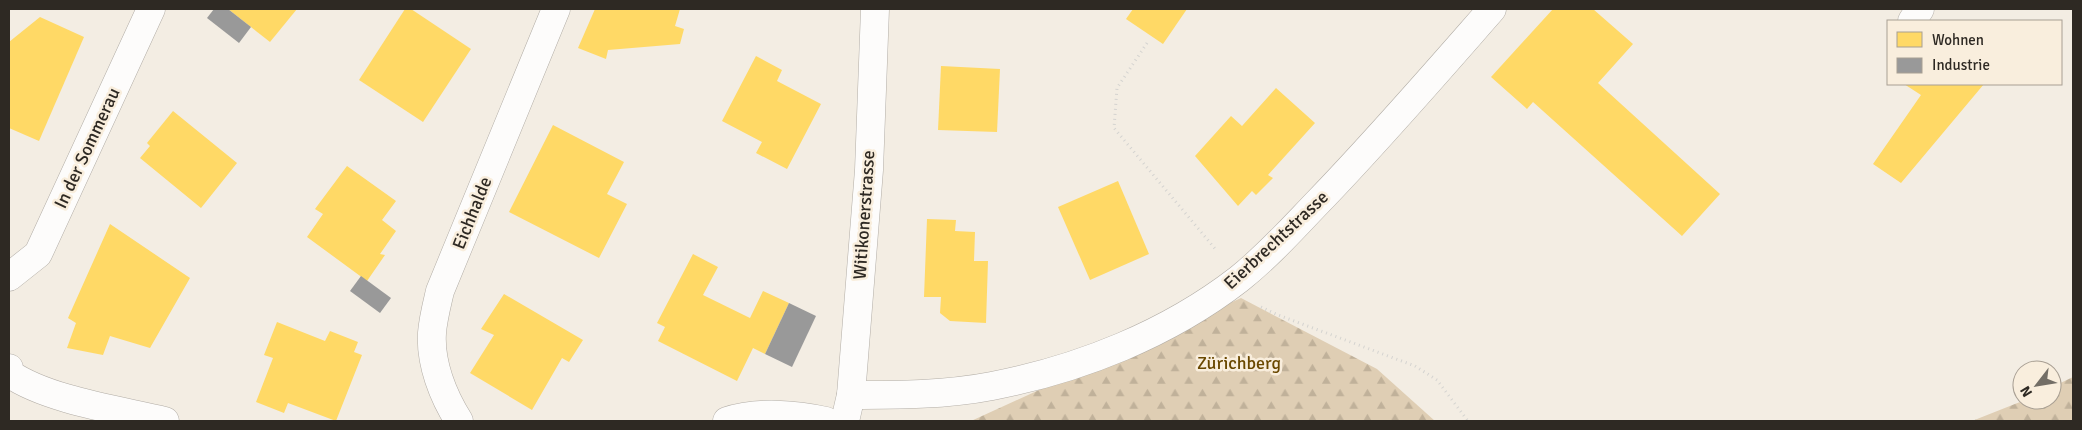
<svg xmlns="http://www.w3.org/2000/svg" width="2082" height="430" font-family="Signika,sans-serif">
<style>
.forest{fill:url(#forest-firs)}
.homes{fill:#ffd966}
.industry{fill:#999}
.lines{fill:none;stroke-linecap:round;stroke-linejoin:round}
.minor-casing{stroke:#b2ada6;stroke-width:29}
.major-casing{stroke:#b2ada6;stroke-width:29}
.path{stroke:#d4d3d0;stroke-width:3;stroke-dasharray:1 4;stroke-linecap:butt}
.minor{stroke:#fdfcfb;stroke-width:28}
.major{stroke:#fdfcfb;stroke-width:28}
.labels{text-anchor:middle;stroke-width:5;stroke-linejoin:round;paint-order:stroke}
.street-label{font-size:18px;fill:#2e2923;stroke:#f9eedd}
.park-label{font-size:18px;fill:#6a4800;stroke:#f9eedd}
</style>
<defs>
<pattern id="forest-firs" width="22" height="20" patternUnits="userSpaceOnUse" patternTransform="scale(1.25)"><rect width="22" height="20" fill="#dfceb4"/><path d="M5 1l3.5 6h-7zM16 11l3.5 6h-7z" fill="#c0b19a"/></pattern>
</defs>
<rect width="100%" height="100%" fill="#f3ede3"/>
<g class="forest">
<path d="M1241 298 1377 369 1435 421H971Z"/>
<path d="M2073 377V421H1972L2025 400H2052V387Z"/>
</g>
<g class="homes">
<path d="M228 9H297L270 42Z"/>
<path d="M405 9H411L471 49 423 122 359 80Z"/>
<path d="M595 9H680L675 26 684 29 680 44 608 50 606 59 578 48Z"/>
<path d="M1133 9H1187L1163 44 1126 19Z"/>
<path d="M1553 9H1593L1633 44 1598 83 1720 194 1682 236 1533 102 1527 109 1491 77Z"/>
<path d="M40 17 84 37 39 141 9 128V42Z"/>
<path d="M756 56 782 70 777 81 821 104 787 169 756 153 762 142 722 121Z"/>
<path d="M941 66 1000 69 997 132 938 130Z"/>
<path d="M1904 84H1984L1901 183 1873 164 1921 95Z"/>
<path d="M1276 88 1315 123 1268 175 1273 178 1256 195 1252 191 1238 206 1195 156 1231 116 1242 126Z"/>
<path d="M173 111 237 163 201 208 140 158 150 146 147 143Z"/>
<path d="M553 125 624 162 607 194 627 204 599 258 509 212Z"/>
<path d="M347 166 396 201 382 220 396 231 380 254 385 255 367 281 307 237 323 214 315 209Z"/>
<path d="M1118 181 1149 254 1090 280 1058 207Z"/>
<path d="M927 219 956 220 955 231 975 232 974 261H988L986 323 950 321 940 313 941 297H924Z"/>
<path d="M110 224 190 278 150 348 110 336 103 355 67 348 76 323 68 318Z"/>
<path d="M693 254 718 267 703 295 750 318 763 291 789 303 765 354 753 348 737 381 658 341 665 327 657 323Z"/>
<path d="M504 294 583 340 569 362 562 358 532 410 470 373 494 335 481 329Z"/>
<path d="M277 322 325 341 330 331 358 342 354 352 362 355 336 421 288 403 284 413 256 402 273 358 264 355Z"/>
</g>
<g class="industry">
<path d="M214 9H228L251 27 239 43 207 18Z"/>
<path d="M361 276 391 298 380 313 350 291Z"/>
<path d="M789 303 816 316 792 367 765 354Z"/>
</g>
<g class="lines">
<g class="minor-casing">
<g id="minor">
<path d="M1912 21 1920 9"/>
<path d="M9 277 38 254 151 9"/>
<path d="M9 368 10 374C48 400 119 410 165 421"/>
<path d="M851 395C897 395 946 395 992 386 1080 369 1168 334 1239 279 1268 256 1293 228 1318 202 1378 140 1435 74 1492 9"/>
<path d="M459 421C443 396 430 363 432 333 433 319 437 304 440 291L556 9"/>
<path d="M727 421C756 411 796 414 826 421"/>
</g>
</g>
<g class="major-casing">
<path id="major" d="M845 421 851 395 869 170 875 9"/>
</g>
<g class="path">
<path d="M1147 43 1117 88 1114 128 1217 251"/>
<path d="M1261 307 1278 315 1415 366 1437 380 1468 421"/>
</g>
<use href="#minor" class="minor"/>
<use href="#major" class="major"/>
</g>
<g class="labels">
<g class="street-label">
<text transform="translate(87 148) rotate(-65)" y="6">In der Sommerau</text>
<text transform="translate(472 213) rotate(-68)" y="6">Eichhalde</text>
<text transform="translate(864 215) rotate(-86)" y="6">Witikonerstrasse</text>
<text transform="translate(1276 240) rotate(-43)" y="6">Eierbrechtstrasse</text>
</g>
<g class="park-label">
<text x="1239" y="369">Zürichberg</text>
</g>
</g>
<rect width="2082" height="430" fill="none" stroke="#2e2923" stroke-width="20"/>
<rect x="1887" y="20" width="175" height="65" fill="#f9eedd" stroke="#a89f93"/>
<rect x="1897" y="32" width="25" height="15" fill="#ffd966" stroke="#a89f93"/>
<text x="1932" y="45" font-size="15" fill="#2e2923">Wohnen</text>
<rect x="1897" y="58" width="25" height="15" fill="#999999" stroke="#a89f93"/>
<text x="1932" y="70" font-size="15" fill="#2e2923">Industrie</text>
<g transform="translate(2037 385) rotate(239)"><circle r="24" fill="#f9eedd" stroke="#a89f93"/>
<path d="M0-4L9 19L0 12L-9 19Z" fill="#736e66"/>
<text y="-8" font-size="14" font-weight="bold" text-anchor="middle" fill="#2e2923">N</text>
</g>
</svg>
